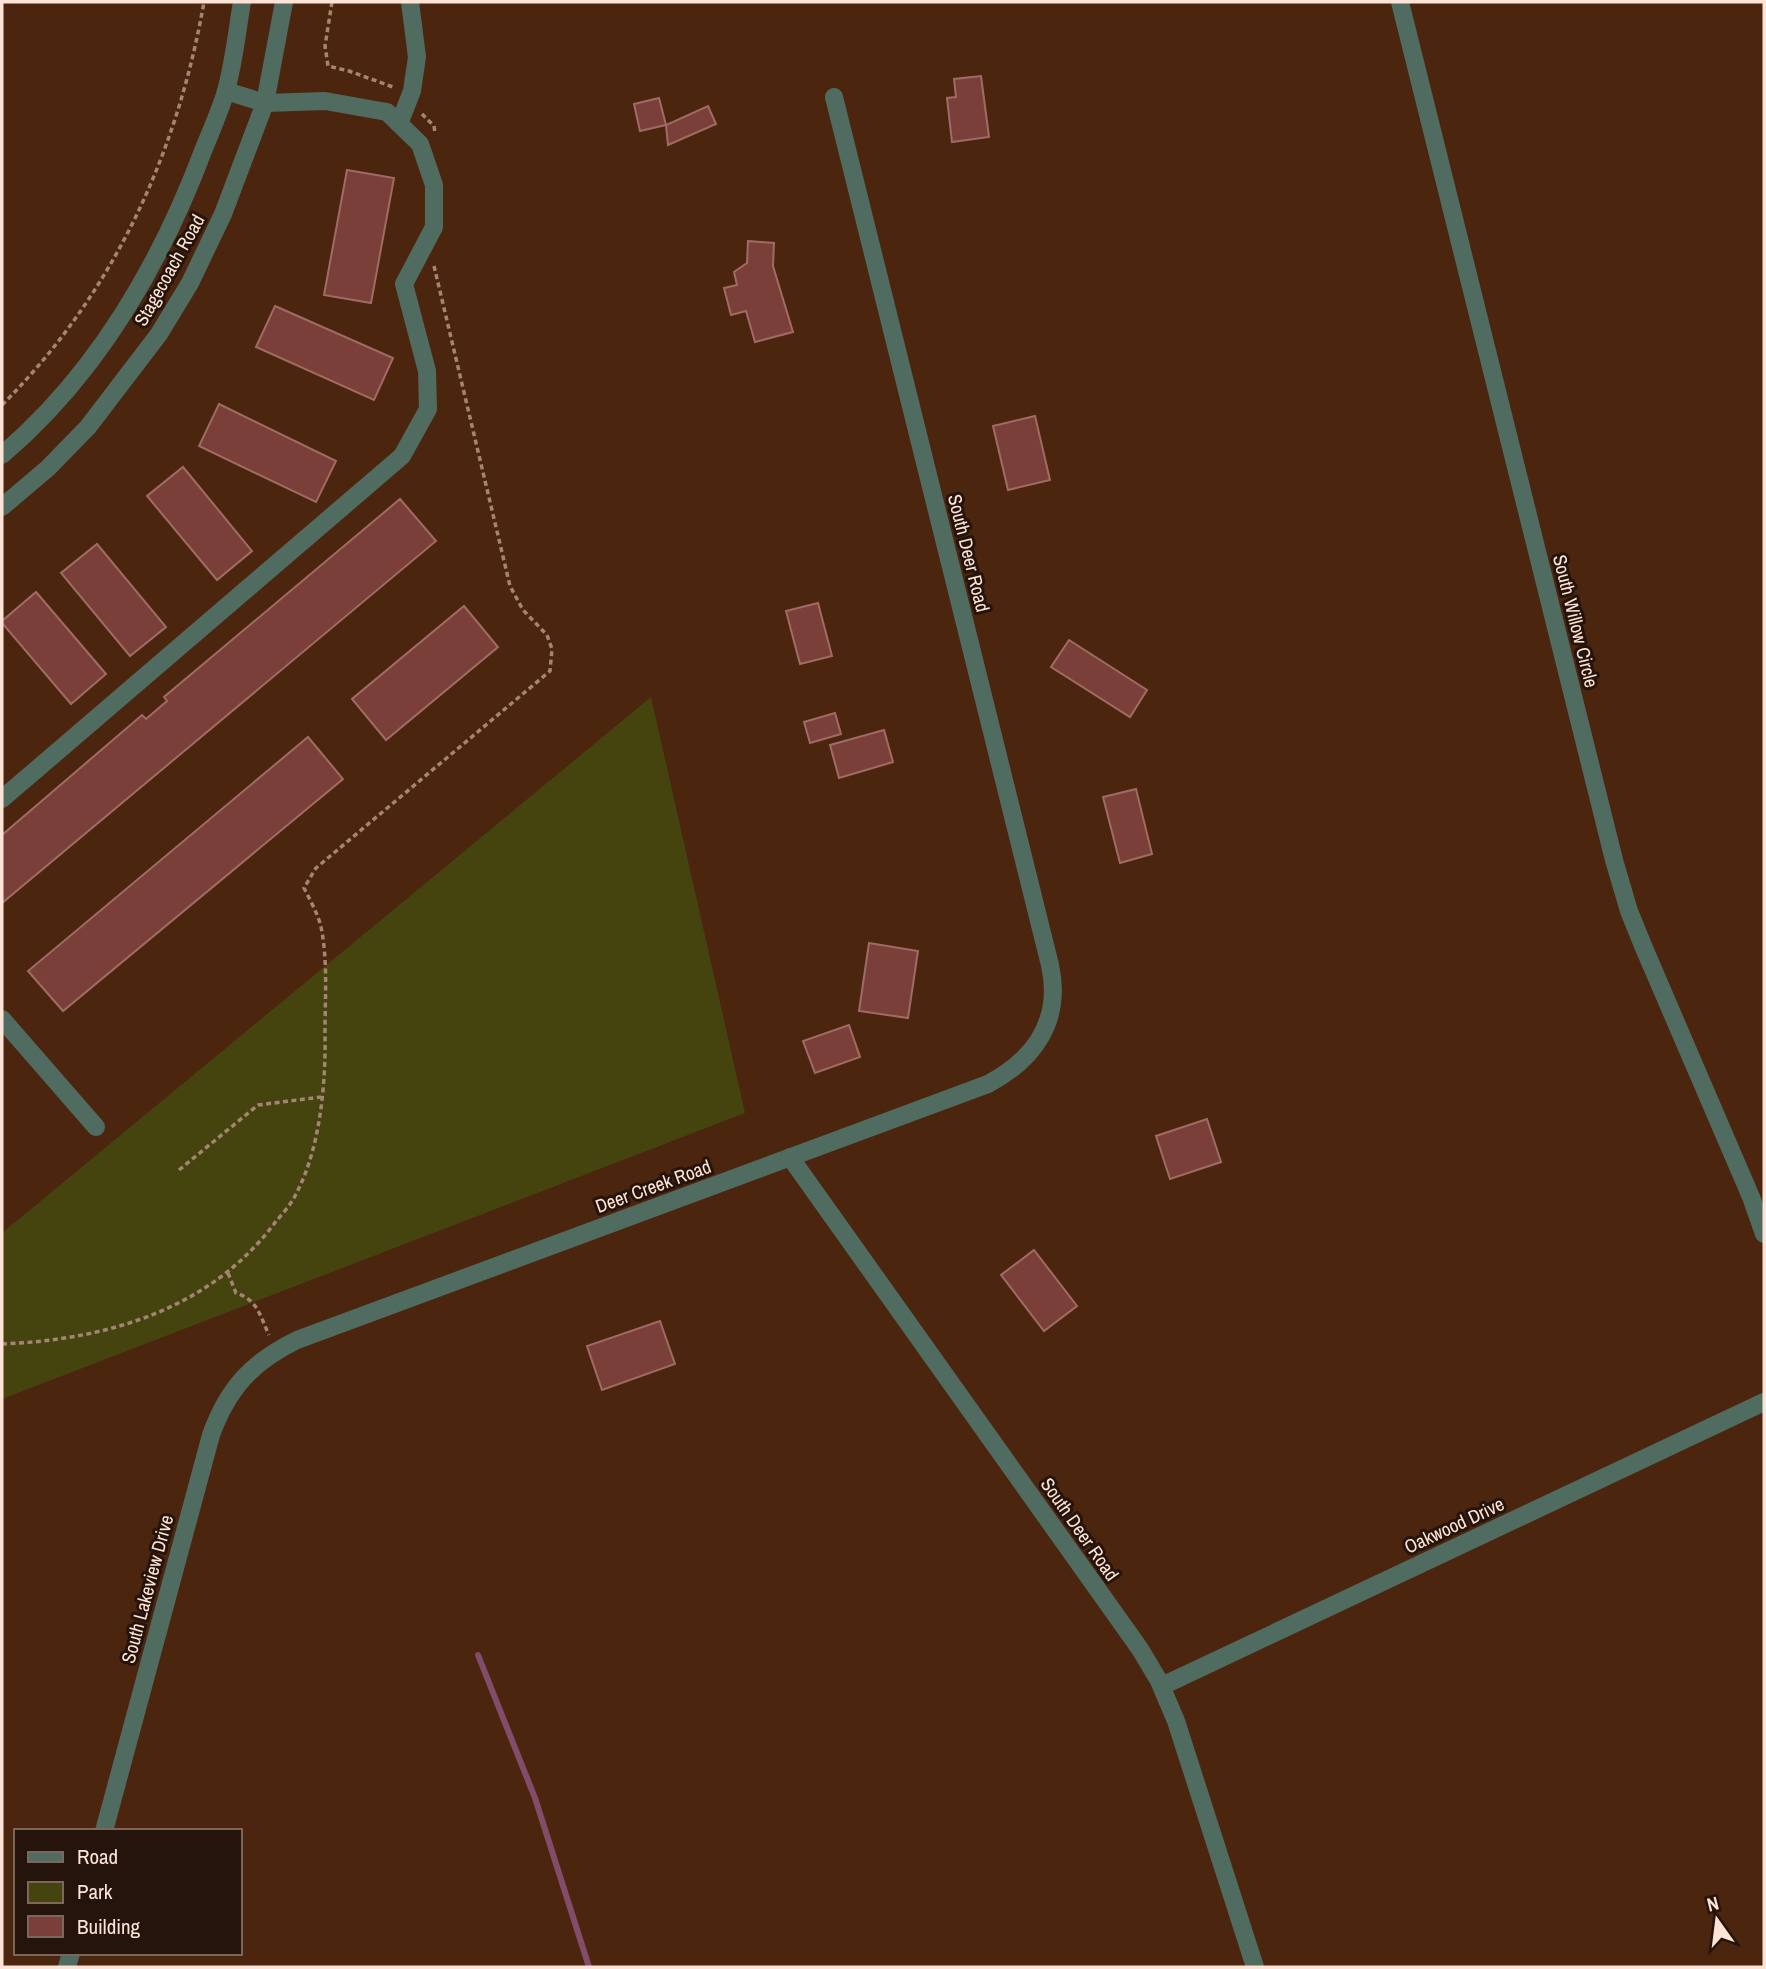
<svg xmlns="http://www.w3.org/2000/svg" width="1766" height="1969" font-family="'Archivo Narrow',sans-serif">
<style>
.green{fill:#45440f}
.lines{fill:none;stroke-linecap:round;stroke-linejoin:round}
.stream{stroke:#834d69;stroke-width:6}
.building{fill:#7a3f38;stroke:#9f6c65;stroke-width:2}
.path{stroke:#a48472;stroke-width:3.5;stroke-dasharray:5 3.5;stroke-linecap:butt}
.minor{stroke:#506c61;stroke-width:18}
.labels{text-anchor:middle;stroke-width:6;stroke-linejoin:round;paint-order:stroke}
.street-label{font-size:19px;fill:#fee4d7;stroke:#25140b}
</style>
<rect width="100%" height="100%" fill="#4c250f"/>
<path class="green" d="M651 697 745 1113 2 1399V1233Z"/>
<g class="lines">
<path class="stream" d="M478 1655 535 1798 589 1967"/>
</g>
<g class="building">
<path d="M981 76 989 137 952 142 947 98 956 97 954 79Z"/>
<path d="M659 98 666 125 640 131 634 104Z"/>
<path d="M708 106 716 124 668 145 666 125Z"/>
<path d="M347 170 394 178 371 303 324 295Z"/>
<path d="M748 241 774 243 773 266 793 332 755 342 746 311 731 315 724 288 737 285 734 272 747 263Z"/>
<path d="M275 306 393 358 374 400 256 347Z"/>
<path d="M219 404 336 461 316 502 199 446Z"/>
<path d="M1035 416 1050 480 1008 490 993 426Z"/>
<path d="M183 467 252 551 217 580 147 496Z"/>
<path d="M400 499 436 541 2 903V835L142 715 146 719 167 701 164 697Z"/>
<path d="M97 544 166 627 130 656 61 573Z"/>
<path d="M36 592 106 674 71 704 2 623V621Z"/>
<path d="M818 603 832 656 800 664 786 611Z"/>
<path d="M464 606 498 647 386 740 352 699Z"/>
<path d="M1069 640 1147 690 1130 717 1051 667Z"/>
<path d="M835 713 841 734 810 743 804 722Z"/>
<path d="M884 730 893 762 839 778 830 745Z"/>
<path d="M308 737 343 779 63 1011 28 971Z"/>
<path d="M1136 789 1152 854 1120 863 1103 797Z"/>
<path d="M869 943 918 951 908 1018 859 1011Z"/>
<path d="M849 1025 860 1057 815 1073 803 1041Z"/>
<path d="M1207 1119 1221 1162 1170 1179 1156 1136Z"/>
<path d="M1034 1250 1077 1306 1044 1331 1001 1275Z"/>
<path d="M660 1321 675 1364 602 1390 587 1346Z"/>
</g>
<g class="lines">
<g class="path">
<path d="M332 2 325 46 328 66 349 71 393 87"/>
<path d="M422 114 434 126 435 133"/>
<path d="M2 405C113 294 177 155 204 2"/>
<path d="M179 1170 258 1105 321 1097"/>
<path d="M228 1273 236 1293C258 1300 260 1316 269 1335"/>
<path d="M2 1344C105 1340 209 1310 274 1224 281 1215 291 1205 296 1194 320 1149 326 1084 325 1033 325 999 328 961 321 927 318 914 310 900 304 888L316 868 550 671 552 649 547 635 523 610 510 586 434 266"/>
</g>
<g class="minor">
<path d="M1400 2 1614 860 1629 911 1644 948 1751 1197 1764 1234"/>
<path d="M399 124 412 91 417 57 410 2"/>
<path d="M2 455C96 375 160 265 203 151 211 131 220 111 226 91 234 62 237 31 242 2"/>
<path d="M2 507 48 468 88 427 159 334 190 283 223 214 265 103 284 2"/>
<path d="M2 799 402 456 428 409 427 371 404 284 434 227V185L420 144 387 112 325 101 265 103 226 91"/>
<path d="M2 1019 96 1127"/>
<path d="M790 1157 1140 1649 1159 1681 1176 1721 1255 1967"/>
<path d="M1162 1686 1764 1402"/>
<path d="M104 1831 211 1435C228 1388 252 1362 297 1340L988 1084C1035 1059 1062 1020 1050 965L834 97"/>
<path d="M67 1967 71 1953"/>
</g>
</g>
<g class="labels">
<g class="street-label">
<text transform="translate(169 270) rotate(-61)" y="7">Stagecoach Road</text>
<text transform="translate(969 553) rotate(76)" y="7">South Deer Road</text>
<text transform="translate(1576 621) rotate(76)" y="7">South Willow Circle</text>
<text transform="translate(653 1186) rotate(-20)" y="7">Deer Creek Road</text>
<text transform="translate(1454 1525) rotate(-25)" y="7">Oakwood Drive</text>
<text transform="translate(1080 1529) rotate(55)" y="7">South Deer Road</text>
<text transform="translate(147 1589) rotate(-75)" y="7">South Lakeview Drive</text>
</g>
</g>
<rect width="1766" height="1969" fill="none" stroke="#fee4d7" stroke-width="7"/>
<rect x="14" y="1829" width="228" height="126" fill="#25140b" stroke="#7c675d" stroke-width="2"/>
<rect x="28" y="1852" width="35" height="10" fill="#506c61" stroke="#7c675d" stroke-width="2"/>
<text x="77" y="1864" font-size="21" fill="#fee4d7">Road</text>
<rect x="28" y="1882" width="35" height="21" fill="#45440f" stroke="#7c675d" stroke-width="2"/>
<text x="77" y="1899" font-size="21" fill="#fee4d7">Park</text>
<rect x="28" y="1916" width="35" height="21" fill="#7a3f38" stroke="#7c675d" stroke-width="2"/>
<text x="77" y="1934" font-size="21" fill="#fee4d7">Building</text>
<g transform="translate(1717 1920) rotate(346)" stroke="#25140b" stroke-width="5" paint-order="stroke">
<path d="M0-5L12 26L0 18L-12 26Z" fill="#fee4d7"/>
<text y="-10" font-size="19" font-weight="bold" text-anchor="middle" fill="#fee4d7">N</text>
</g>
</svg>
